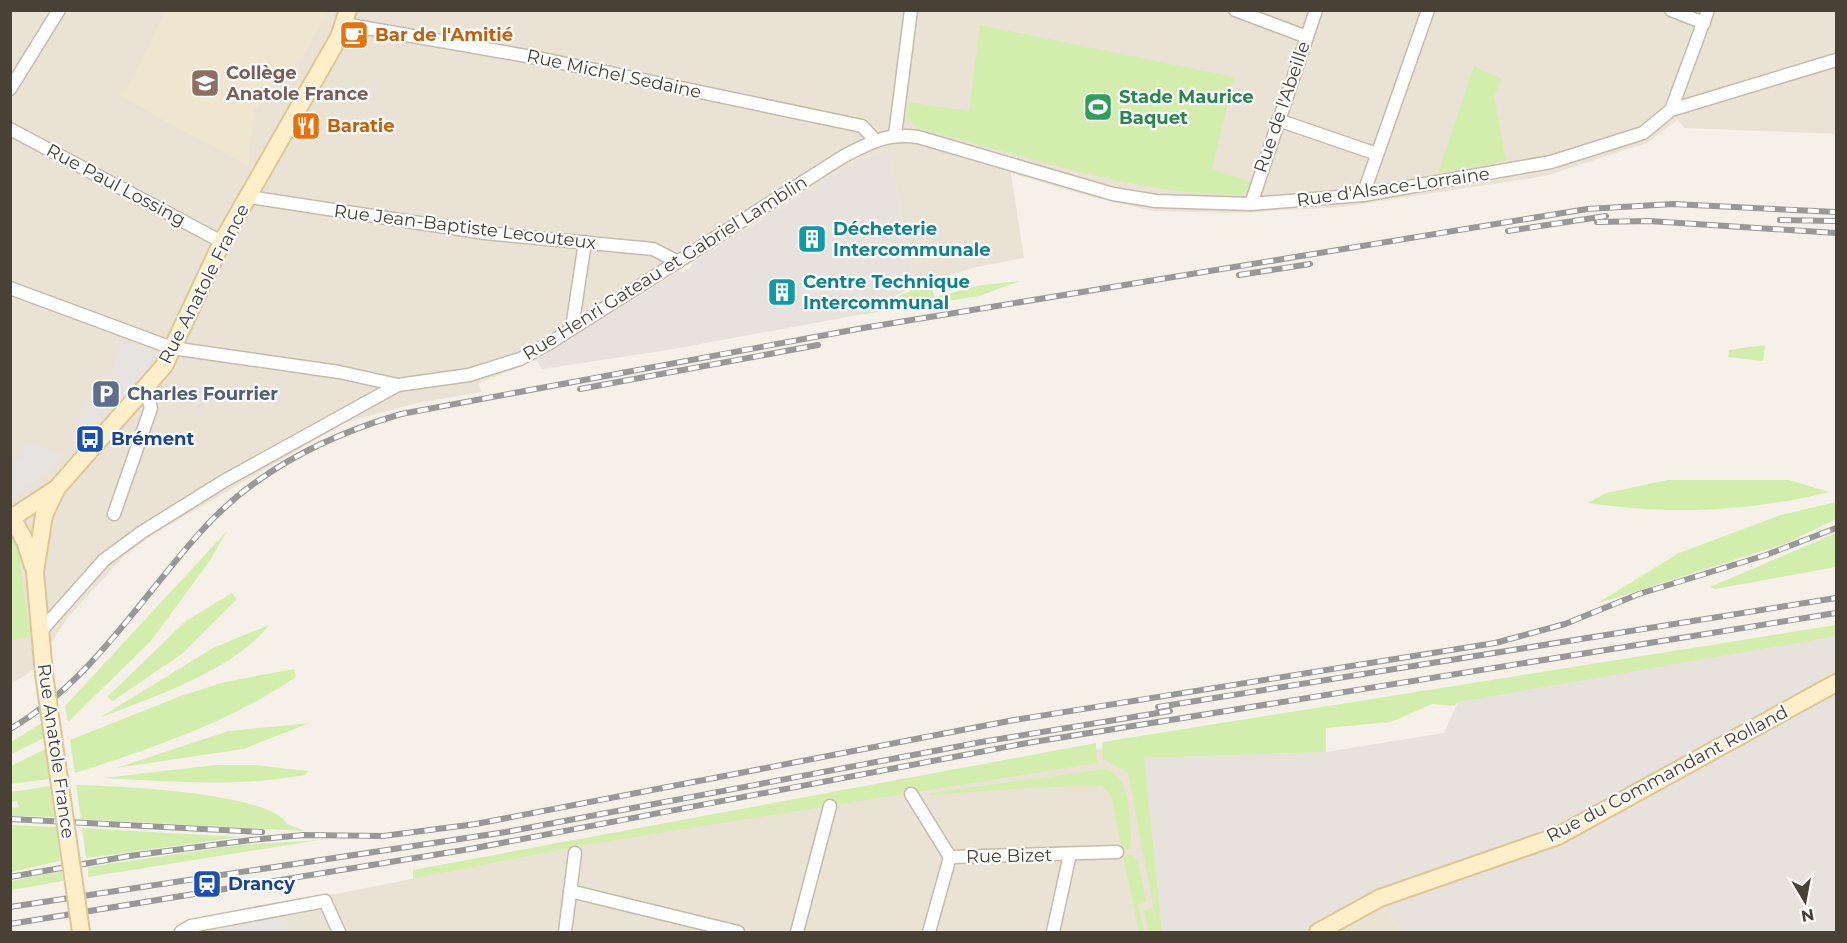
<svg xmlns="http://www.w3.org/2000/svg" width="1847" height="943" font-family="Montserrat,sans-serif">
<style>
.residential{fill:#eae3d5}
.industrial{fill:#e8e2dc}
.education{fill:#f0e6d0}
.green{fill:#d3edad}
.parking{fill:#e6e3e0}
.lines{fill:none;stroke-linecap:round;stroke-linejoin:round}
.street-casing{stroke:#c5bbac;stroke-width:15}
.secondary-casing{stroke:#ddc695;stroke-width:20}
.street{stroke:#fff;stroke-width:12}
.secondary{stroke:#ffefc8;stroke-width:16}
.rail-casing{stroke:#989898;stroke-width:6}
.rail{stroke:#fff;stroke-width:4;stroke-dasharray:11;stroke-linecap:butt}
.secondary-bridge-casing{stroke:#ddc695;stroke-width:20;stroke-linecap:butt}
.secondary-bridge{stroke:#ffefc8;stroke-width:16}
.labels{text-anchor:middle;stroke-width:4.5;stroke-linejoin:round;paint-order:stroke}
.food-label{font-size:18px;font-weight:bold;fill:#c56008;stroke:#fff;text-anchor:start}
.education-label{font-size:18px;font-weight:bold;fill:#785e54;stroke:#fff;text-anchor:start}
.street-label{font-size:18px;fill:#4a4136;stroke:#fff}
.leisure-label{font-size:18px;font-weight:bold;fill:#27864d;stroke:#fff;text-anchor:start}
.culture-label{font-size:18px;font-weight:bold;fill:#0d838f;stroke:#fff;text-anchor:start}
.service-label{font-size:18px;font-weight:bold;fill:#4e5e75;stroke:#fff;text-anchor:start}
.transit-label{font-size:18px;font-weight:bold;fill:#164399;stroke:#fff;text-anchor:start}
</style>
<rect width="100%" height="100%" fill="#f5f1e8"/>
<g class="residential">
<path d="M11 11H1836V134L1685 128 1677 120 1647 143 1545 176 1342 207 1236 213 1153 211 1088 196 1011 173 1024 258 976 267 915 286 889 151 868 156 854 161 536 360 479 383 481 392 417 403 344 423 156 533 124 556 68 617 35 669 11 684Z"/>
<path d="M1144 747 1162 932H175L181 924 585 845 1089 749Z"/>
<path d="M1375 890 1402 932H1298L1306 926Z"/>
</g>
<g class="industrial">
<path d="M889 150 915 286 858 315 668 350 542 369 536 360 679 271 683 272 691 267 692 263 854 161Z"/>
<path d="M1836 625V932H1402L1375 890 1298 932H1162L1144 758 1326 752 1444 733 1458 702Z"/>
</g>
<path class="education" d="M166 11H326L323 13 325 18 295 69 254 110 248 166 122 97Z"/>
<g class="green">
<path d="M980 25 1234 77 1212 169 1251 182 1244 195C1130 195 1025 155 917 128L906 117 908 102 969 111Z"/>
<path d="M1474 66 1502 79 1494 97 1506 161 1438 173Z"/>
<path d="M1020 281 979 296 858 315 929 282 935 297 981 285Z"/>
<path d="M1765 345 1763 361 1728 357 1729 350Z"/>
<path d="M1668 480H1789L1829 492C1748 512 1670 515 1588 503L1606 493Z"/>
<path d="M1836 502V519L1787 543 1596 604 1679 553 1781 515Z"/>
<path d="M227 531 209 562 150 642 68 722 65 706Z"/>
<path d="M1836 533V567L1715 589 1710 587Z"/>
<path d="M11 535 18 546 30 637 11 640Z"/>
<path d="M232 593 237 599 183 653 113 701 107 697 186 621Z"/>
<path d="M269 625C235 670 151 698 99 718L213 648Z"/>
<path d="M1836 625V636L1458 702 1454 706 1432 704 1391 722 1326 728V752L1144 758 1162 932H1148L1144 910 1152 908 1157 927 1128 773 1103 759 1102 742Z"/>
<path d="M294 669 296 677C226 724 155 747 75 773L70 740 181 696 225 682Z"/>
<path d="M42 723 44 738 11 754V742Z"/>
<path d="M310 723 243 749 116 768 229 731Z"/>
<path d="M1096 743 1097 763 585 845 413 879V870Z"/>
<path d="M45 749 49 779 11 784V766Z"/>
<path d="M215 765H254L308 771 305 775C238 787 173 782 104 778Z"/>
<path d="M1105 769C1133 776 1129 824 1132 848L1122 850 1111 795 1102 786 1042 787 931 795V793Z"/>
<path d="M76 785C114 786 270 792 287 824L305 831 81 819Z"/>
<path d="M50 786 54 817 11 816V808L19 807 17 801 11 802V792Z"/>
<path d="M10 825 56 827 60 861 11 872Z"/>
<path d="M82 828 240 837 86 858Z"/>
<path d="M319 840 88 877V867L239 845Z"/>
<path d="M1132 855 1138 860 1146 902 1138 904 1144 932H1139L1123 856Z"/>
<path d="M62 871 63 881 11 890V881Z"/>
</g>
<g class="parking">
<path d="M122 340 154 352 152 363 116 406 107 407 80 437 71 440 92 382 105 387Z"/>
<path d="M25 442 65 455 43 476 11 498V458L20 460Z"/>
<path d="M284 916 289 932H223L224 925Z"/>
</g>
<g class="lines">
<g class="street-casing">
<g id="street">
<path d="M1235 10 1307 37"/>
<path d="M1671 10 1704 23"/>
<path d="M344 24 538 58 862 126 875 140"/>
<path d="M10 89 59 10"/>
<path d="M1671 110 1836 60"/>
<path d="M1278 120 1377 154"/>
<path d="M10 129 222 242"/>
<path d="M895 135 911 10"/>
<path d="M1363 195 1428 10"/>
<path d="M249 197 485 233 653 249 678 262"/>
<path d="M1251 204 1316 10"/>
<path d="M10 288 172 348 339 372 398 385"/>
<path d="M572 328 585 242"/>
<path d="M114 514 151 408 145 388"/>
<path d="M40 632 104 560 142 532 224 481 398 385 469 375 520 359 548 344 844 156C871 142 887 133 918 137L1113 194 1156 201 1251 204 1363 195 1551 162 1643 133 1671 110 1708 10"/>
<path d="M911 794 950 857"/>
<path d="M950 857 1117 852"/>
<path d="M570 891 738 932"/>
<path d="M181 932 191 926 325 901 339 932"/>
<path d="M565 932 575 853"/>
<path d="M797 932 830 806"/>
<path d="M929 932 950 857"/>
<path d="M1053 932 1070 854"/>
</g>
</g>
<g class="secondary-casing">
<g id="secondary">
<path d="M10 519 56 489"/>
<path d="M16 525 25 541 33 566"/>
<path d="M44 674 35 572 44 515 57 488 164 366 222 242 339 37 348 10"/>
<path d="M1318 932 1380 898 1558 836 1836 683"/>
</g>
</g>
<use href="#street" class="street"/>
<use href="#secondary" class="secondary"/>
<g class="rail-casing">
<g id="rail">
<path d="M1780 220 1836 221"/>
<path d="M1597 222 1649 221 1836 233"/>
<path d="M1508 231 1606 216"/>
<path d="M1239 275 1310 264"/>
<path d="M580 389 818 345"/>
<path d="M1158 707 1836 598"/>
<path d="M10 729C94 680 142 595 206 526 258 470 329 435 401 414L863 328 1587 209 1673 204 1836 212"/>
<path d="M10 819 262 832"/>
<path d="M10 877 129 856 251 840 303 835 383 836 476 824 1014 720 1495 643 1565 624 1639 594 1766 555 1836 528"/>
<path d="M10 907 506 832 987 741 1170 711"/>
<path d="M10 924 470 849 1027 743 1836 613"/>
</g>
</g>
<use href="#rail" class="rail"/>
<g class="secondary-bridge-casing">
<path id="secondary-bridge" d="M44 674 81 932"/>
</g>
<use href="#secondary-bridge" class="secondary-bridge"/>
</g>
<defs>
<g id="cafe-square" transform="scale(1.5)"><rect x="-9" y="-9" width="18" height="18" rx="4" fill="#e8710a" stroke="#fff"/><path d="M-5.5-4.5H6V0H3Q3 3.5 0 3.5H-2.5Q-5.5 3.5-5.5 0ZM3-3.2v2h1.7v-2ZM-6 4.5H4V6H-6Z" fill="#fff"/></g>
<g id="school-square" transform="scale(1.5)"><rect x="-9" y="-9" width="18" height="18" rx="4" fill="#8d6e63" stroke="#fff"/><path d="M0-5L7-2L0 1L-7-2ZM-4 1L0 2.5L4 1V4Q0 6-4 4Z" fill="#fff"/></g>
<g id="stadium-square" transform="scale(1.5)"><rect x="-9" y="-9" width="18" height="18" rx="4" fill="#2e9e5b" stroke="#fff"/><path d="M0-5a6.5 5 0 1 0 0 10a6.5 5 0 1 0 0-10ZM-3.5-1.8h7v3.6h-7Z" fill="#fff"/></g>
<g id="restaurant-square" transform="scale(1.5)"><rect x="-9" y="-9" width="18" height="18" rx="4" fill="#e8710a" stroke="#fff"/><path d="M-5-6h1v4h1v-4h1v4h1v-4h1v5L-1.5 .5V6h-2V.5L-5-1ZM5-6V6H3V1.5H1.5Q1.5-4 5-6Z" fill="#fff"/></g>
<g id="building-square" transform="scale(1.5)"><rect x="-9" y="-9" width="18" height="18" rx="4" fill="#0f9aa8" stroke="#fff"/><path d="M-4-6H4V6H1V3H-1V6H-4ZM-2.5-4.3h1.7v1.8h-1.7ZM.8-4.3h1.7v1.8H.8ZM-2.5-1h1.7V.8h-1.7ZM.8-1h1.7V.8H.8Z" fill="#fff"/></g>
<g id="parking-square" transform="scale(1.5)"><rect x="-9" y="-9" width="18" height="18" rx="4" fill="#5c6f8a" stroke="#fff"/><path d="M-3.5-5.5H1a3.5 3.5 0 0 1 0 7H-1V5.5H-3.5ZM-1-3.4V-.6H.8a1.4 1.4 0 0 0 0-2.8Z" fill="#fff"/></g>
<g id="bus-square" transform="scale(1.5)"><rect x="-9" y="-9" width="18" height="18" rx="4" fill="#1a4fb4" stroke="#fff"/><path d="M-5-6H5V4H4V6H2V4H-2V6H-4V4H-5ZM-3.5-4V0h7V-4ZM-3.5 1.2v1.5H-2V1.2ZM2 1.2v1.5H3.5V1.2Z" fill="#fff"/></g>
<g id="station-square" transform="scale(1.5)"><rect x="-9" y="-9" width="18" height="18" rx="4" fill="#1a4fb4" stroke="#fff"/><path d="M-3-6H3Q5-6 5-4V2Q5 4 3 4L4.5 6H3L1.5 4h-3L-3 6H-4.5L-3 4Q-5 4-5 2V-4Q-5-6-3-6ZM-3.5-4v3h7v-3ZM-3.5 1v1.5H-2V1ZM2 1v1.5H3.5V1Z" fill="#fff"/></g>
</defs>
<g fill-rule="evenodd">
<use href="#cafe-square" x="354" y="35"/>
<use href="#school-square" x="205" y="83"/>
<use href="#stadium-square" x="1098" y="107"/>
<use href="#restaurant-square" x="306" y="126"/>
<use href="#building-square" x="812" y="239"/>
<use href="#building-square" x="782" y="292"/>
<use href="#parking-square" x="106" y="394"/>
<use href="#bus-square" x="90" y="439"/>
<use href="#station-square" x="207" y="884"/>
</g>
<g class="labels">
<g class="food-label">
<text x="375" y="41">Bar de l'Amitié</text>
<text x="327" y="132">Baratie</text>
</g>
<g class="education-label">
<text x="226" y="79">Collège<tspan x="226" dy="21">Anatole France</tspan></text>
</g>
<g class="street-label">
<text transform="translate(614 74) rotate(12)" y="6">Rue Michel Sedaine</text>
<text transform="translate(1282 107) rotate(-71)" y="6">Rue de l'Abeille</text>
<text transform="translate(116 185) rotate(28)" y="6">Rue Paul Lossing</text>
<text transform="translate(1393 187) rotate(-8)" y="6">Rue d'Alsace-Lorraine</text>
<text transform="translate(465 227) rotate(7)" y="6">Rue Jean-Baptiste Lecouteux</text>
<text transform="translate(665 268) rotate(-32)" y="6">Rue Henri Gateau et Gabriel Lamblin</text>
<text transform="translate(204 284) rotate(-63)" y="6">Rue Anatole France</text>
<text transform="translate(56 751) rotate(82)" y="6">Rue Anatole France</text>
<text transform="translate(1667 774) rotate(-28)" y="6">Rue du Commandant Rolland</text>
<text transform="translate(1009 856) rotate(-1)" y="6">Rue Bizet</text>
</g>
<g class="leisure-label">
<text x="1119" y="103">Stade Maurice<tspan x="1119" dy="21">Baquet</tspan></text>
</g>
<g class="culture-label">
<text x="833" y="235">Décheterie<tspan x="833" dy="21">Intercommunale</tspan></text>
<text x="803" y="288">Centre Technique<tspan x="803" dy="21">Intercommunal</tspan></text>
</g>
<g class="service-label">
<text x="127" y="400">Charles Fourrier</text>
</g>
<g class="transit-label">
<text x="111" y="445">Brément</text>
<text x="228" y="890">Drancy</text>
</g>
</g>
<rect width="1847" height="943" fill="none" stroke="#4a4136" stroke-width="24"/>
<g transform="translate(1805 901) rotate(170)" stroke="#ffffff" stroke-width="4.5" paint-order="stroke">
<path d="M0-4.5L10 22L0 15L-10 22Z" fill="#4a4136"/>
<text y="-9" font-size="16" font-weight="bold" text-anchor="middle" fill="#4a4136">N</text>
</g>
</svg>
